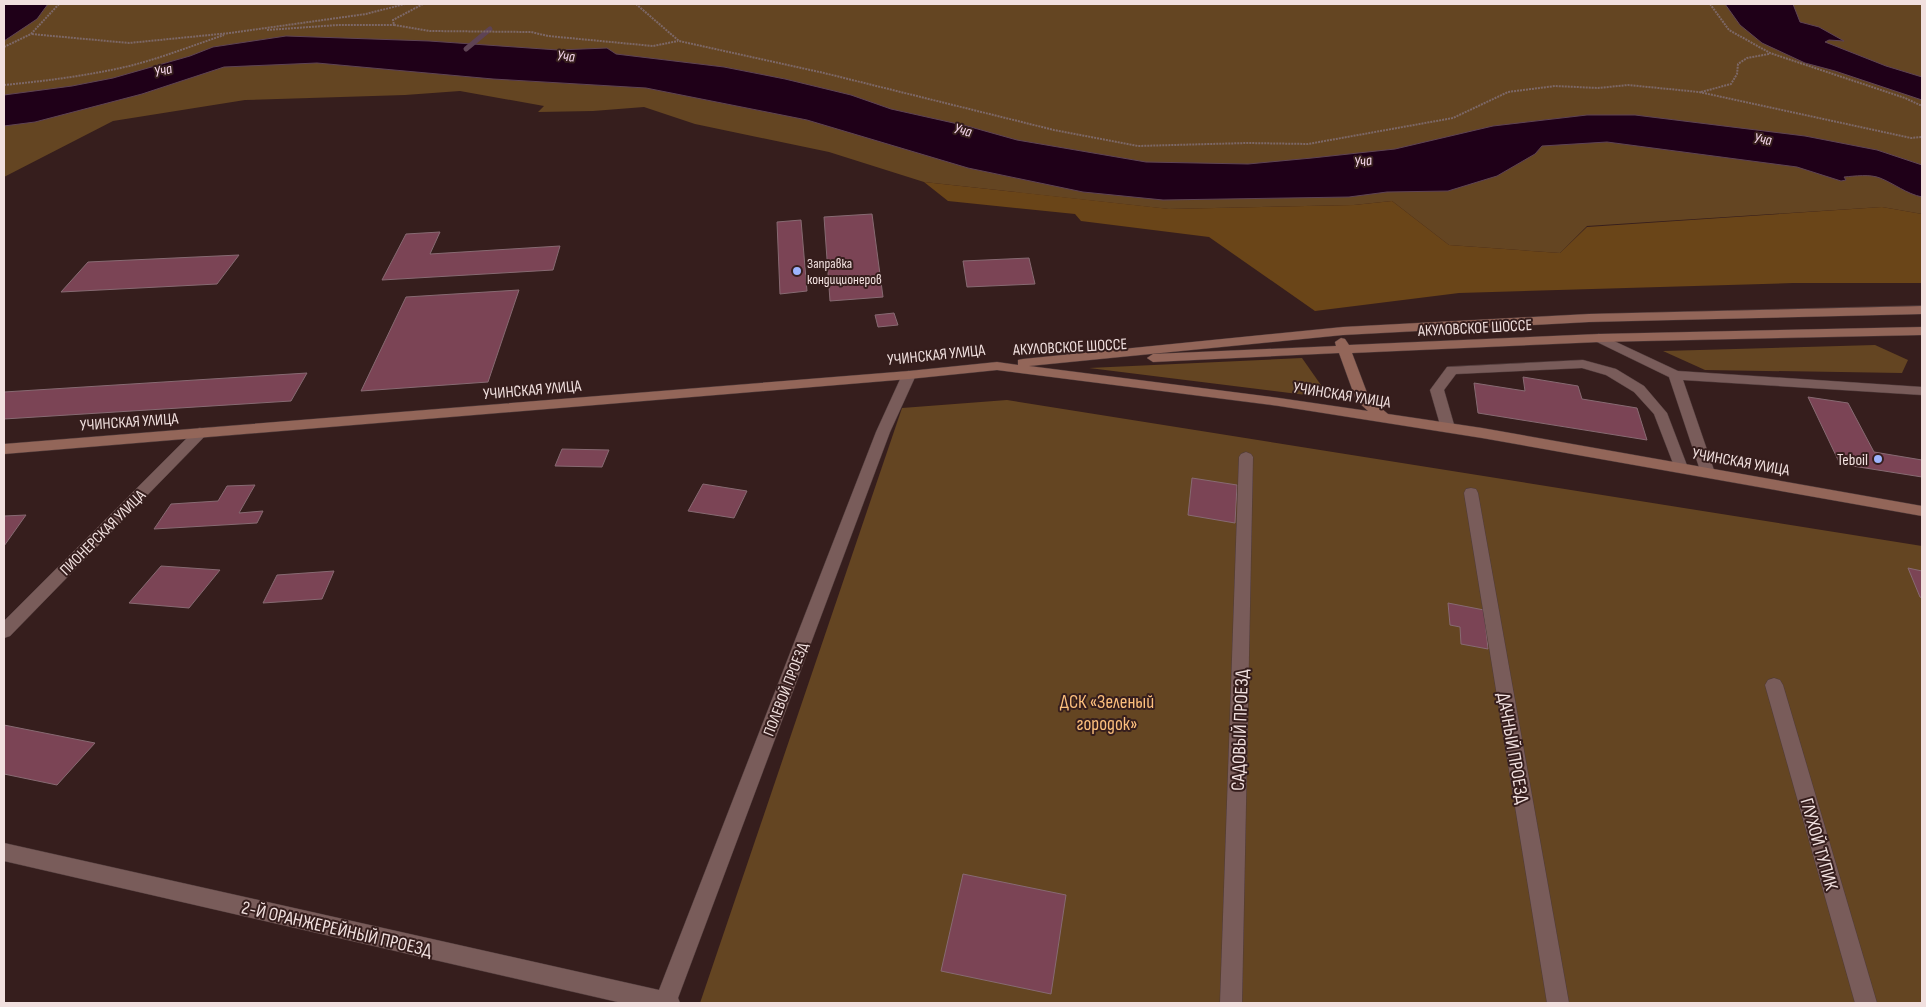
<svg xmlns="http://www.w3.org/2000/svg" width="1926" height="1007" font-family="'Sofia Sans Condensed',sans-serif">
<style>
.green{fill:#644522}
.forest{fill:#6a4518}
.water{fill:#1f0018;stroke:#5e4354}
.lines{fill:none;stroke-linecap:round;stroke-linejoin:round}
.stream{stroke:#5e4354;stroke-width:5}
.building{fill:#7b4455;stroke:#876a72}
.lane-casing{stroke:#4f3b3b;stroke-width:1}
.street-casing{stroke:#4f3b3b;stroke-width:1}
.secondary-casing{stroke:#4f3b3b;stroke-width:1}
.path{stroke:#7d6867;stroke-width:2;stroke-dasharray:2 1;stroke-linecap:butt}
.lane{fill:#795c5a;fill-rule:evenodd}
.street{fill:#795c5a;fill-rule:evenodd}
.secondary{fill:#936659;fill-rule:evenodd}
.poi-dot{fill:#9db4fd;stroke:#361e1d;stroke-width:2}
.labels{text-anchor:middle;stroke-width:4;stroke-linejoin:round;paint-order:stroke}
.far-poi-label{font-size:14px;fill:#f1e0df;stroke:#361e1d;text-anchor:start}
.far-water-label{font-size:15px;font-style:italic;fill:#f7d8ed;stroke:#361e1d}
.street-label{font-size:16px;fill:#f1e0df;stroke:#361e1d}
.poi-label{font-size:16px;fill:#f1e0df;stroke:#361e1d;text-anchor:end}
.near-park-label{font-size:19px;fill:#fcbf7d;stroke:#361e1d}
.near-street-label{font-size:19px;fill:#f1e0df;stroke:#361e1d}
</style>
<rect width="100%" height="100%" fill="#361e1d"/>
<g class="green">
<path d="M4 4H1922V214L1882 207 1587 226 1560 253 1449 245 1392 201 1354 205 1169 209 924 182 829 152 695 124 644 107 593 111 538 112 544 106 460 91 405 95 245 100 113 121 4 177Z"/>
<path d="M1875 345 1908 360 1902 373 1705 370 1663 351Z"/>
<path d="M1302 358 1330 398 1089 368Z"/>
<path d="M1007 400 1922 546V1003H700L902 408Z"/>
</g>
<path class="forest" d="M924 182 1170 209 1354 205 1392 201 1449 245 1560 253 1587 227 1882 207 1922 214V283H1793L1459 293 1315 311 1209 237 1081 221 1075 214 948 201Z"/>
<g class="water">
<path d="M4 4H48L37 19 4 41Z"/>
<path d="M1725 4H1793L1800 22 1819 27 1844 41 1829 40 1825 42 1886 66 1922 77V100L1835 71 1805 63 1762 43 1740 25Z"/>
<path d="M286 36 429 41 558 50 607 48 616 54 724 67 785 79 851 95 891 109 967 126 1017 140 1146 162 1248 164 1312 158 1395 149 1493 126 1587 115H1635L1805 136 1877 150 1922 165V197C1907 194 1893 183 1880 178 1870 174 1855 176 1844 177L1846 180 1841 181 1797 167 1607 142 1542 146 1535 154 1497 176 1448 191 1387 192 1349 197 1163 200 1083 192 968 168 807 120 646 88 493 79 317 63 224 67 142 94 35 122 4 126V95L72 86 113 78 190 56 213 47Z"/>
</g>
<g class="lines">
<path class="stream" d="M466 49 490 29"/>
</g>
<g class="building">
<path d="M872 214 883 297 830 301 824 217Z"/>
<path d="M801 220 807 291 780 294 777 222Z"/>
<path d="M440 232 430 254 560 246 553 270 382 280 406 234Z"/>
<path d="M239 255 217 284 61 292 88 262Z"/>
<path d="M1029 258 1035 284 967 287 963 261Z"/>
<path d="M519 290 488 382 361 391 406 297Z"/>
<path d="M894 313 898 325 878 327 875 315Z"/>
<path d="M307 373 291 401 4 419V392Z"/>
<path d="M1523 377 1578 386 1582 399 1637 408 1647 440 1478 413 1474 383 1525 391Z"/>
<path d="M1808 397 1848 403 1874 452 1922 460V477L1840 464Z"/>
<path d="M562 449 609 450 602 467 555 466Z"/>
<path d="M1192 478 1237 485 1235 523 1188 515Z"/>
<path d="M703 484 747 491 734 518 688 511Z"/>
<path d="M255 485 239 513 263 511 257 523 154 529 171 504 218 501 227 486Z"/>
<path d="M26 515 4 546V516Z"/>
<path d="M161 566 220 570 189 608 129 603Z"/>
<path d="M1908 568 1922 571V598L1920 597Z"/>
<path d="M334 571 322 599 263 603 277 575Z"/>
<path d="M1448 603 1484 610 1488 649 1461 644 1460 627 1450 625Z"/>
<path d="M4 725 95 743 57 785 4 774Z"/>
<path d="M963 874 1066 895 1051 994 941 971Z"/>
</g>
<g class="lines">
<g class="lane-casing">
<g id="lane">
<path d="M1599 334 1678 371 1922 387V395L1683 380 1715 473 1713 476H1703L1701 473 1669 377 1595 341 1593 338Z"/>
<path d="M1583 360 1616 369 1644 386 1667 413 1688 468 1686 471H1676L1654 414 1634 392 1606 375 1582 368 1456 374 1444 390 1455 428 1453 431H1443L1441 428 1430 390 1447 367Z"/>
</g>
</g>
<g class="street-casing">
<g id="street">
<path d="M909 371 916 375 890 432 678 998 680 1003H622L4 861V843L659 990 876 432 902 375Z"/>
<path d="M200 428 205 430 207 433 205 436 10 636 4 638V621L195 430Z"/>
<path d="M1246 452 1251 454 1253 457 1242 1003H1220L1239 457 1241 454Z"/>
<path d="M1471 488 1476 489 1478 493 1569 1003H1547L1464 493 1466 489Z"/>
<path d="M1774 678 1780 680 1783 685 1877 1003H1855L1765 685 1768 680Z"/>
</g>
</g>
<g class="secondary-casing">
<path id="secondary" d="M1922 306V314L1589 322 1343 335 1029 366 1279 398 1368 411 1356 400 1339 353 1153 362 1147 358 1153 354 1336 346 1335 342 1341 338 1345 339 1349 345 1599 334 1922 327V335L1599 342 1352 353 1369 398 1388 414 1482 428 1922 506V516L1482 438 1279 406 997 370 909 379 4 454V444L909 371 997 362 1018 365V360L1023 359 1343 327 1589 314Z"/>
</g>
<g class="path">
<path d="M59 4 31 34 129 43 230 33 366 14 405 4"/>
<path d="M423 4 393 20 394 25 430 31 531 32 548 36 653 46 678 41"/>
<path d="M636 4 679 41 824 73 1054 130 1138 146 1247 143 1308 144 1453 118 1508 92 1555 86 1598 88 1628 85 1699 92 1911 138 1922 137"/>
<path d="M1710 4 1729 30 1770 53 1905 98 1922 106"/>
<path d="M267 30 338 25H394"/>
<path d="M4 47 31 34"/>
<path d="M4 85C45 81 85 76 125 67 159 59 191 46 224 35"/>
<path d="M1701 92 1731 84 1737 74 1738 64 1747 58 1769 54"/>
</g>
<use href="#lane" class="lane"/>
<use href="#street" class="street"/>
<use href="#secondary" class="secondary"/>
</g>
<g class="poi-dot">
<circle cx="797" cy="271" r="5"/>
<circle cx="1878" cy="459" r="5"/>
</g>
<g class="labels">
<g class="far-poi-label">
<text x="807" y="268">Заправка<tspan x="807" dy="16">кондиционеров</tspan></text>
</g>
<g class="far-water-label">
<text transform="translate(566 56) rotate(4)" y="5">Уча</text>
<text transform="translate(163 70) rotate(-14)" y="5">Уча</text>
<text transform="translate(963 130) rotate(14)" y="5">Уча</text>
<text transform="translate(1763 139) rotate(8)" y="5">Уча</text>
<text transform="translate(1363 161) rotate(-8)" y="5">Уча</text>
</g>
<g class="street-label">
<text transform="translate(1475 327) rotate(-3)" y="6">АКУЛОВСКОЕ ШОССЕ</text>
<text transform="translate(1070 346) rotate(-3)" y="6">АКУЛОВСКОЕ ШОССЕ</text>
<text transform="translate(936 354) rotate(-6)" y="6">УЧИНСКАЯ УЛИЦА</text>
<text transform="translate(532 389) rotate(-5)" y="6">УЧИНСКАЯ УЛИЦА</text>
<text transform="translate(1342 394) rotate(9)" y="6">УЧИНСКАЯ УЛИЦА</text>
<text transform="translate(129 421) rotate(-4)" y="6">УЧИНСКАЯ УЛИЦА</text>
<text transform="translate(1741 461) rotate(10)" y="6">УЧИНСКАЯ УЛИЦА</text>
<text transform="translate(102 532) rotate(-45)" y="6">ПИОНЕРСКАЯ УЛИЦА</text>
<text transform="translate(785 689) rotate(-69)" y="6">ПОЛЕВОЙ ПРОЕЗД</text>
</g>
<g class="poi-label">
<text x="1868" y="465">Teboil</text>
</g>
<g class="near-park-label">
<text x="1107" y="708">ДСК «Зеленый<tspan x="1107" dy="22">городок»</tspan></text>
</g>
<g class="near-street-label">
<text transform="translate(1239 730) rotate(-88)" y="7">САДОВЫЙ ПРОЕЗД</text>
<text transform="translate(1514 748) rotate(80)" y="7">ДАЧНЫЙ ПРОЕЗД</text>
<text transform="translate(1820 844) rotate(74)" y="7">ГЛУХОЙ ТУПИК</text>
<text transform="translate(337 928) rotate(13)" y="7">2-Й ОРАНЖЕРЕЙНЫЙ ПРОЕЗД</text>
</g>
</g>
<rect width="1926" height="1007" fill="none" stroke="#f1e0df" stroke-width="10"/>
</svg>
